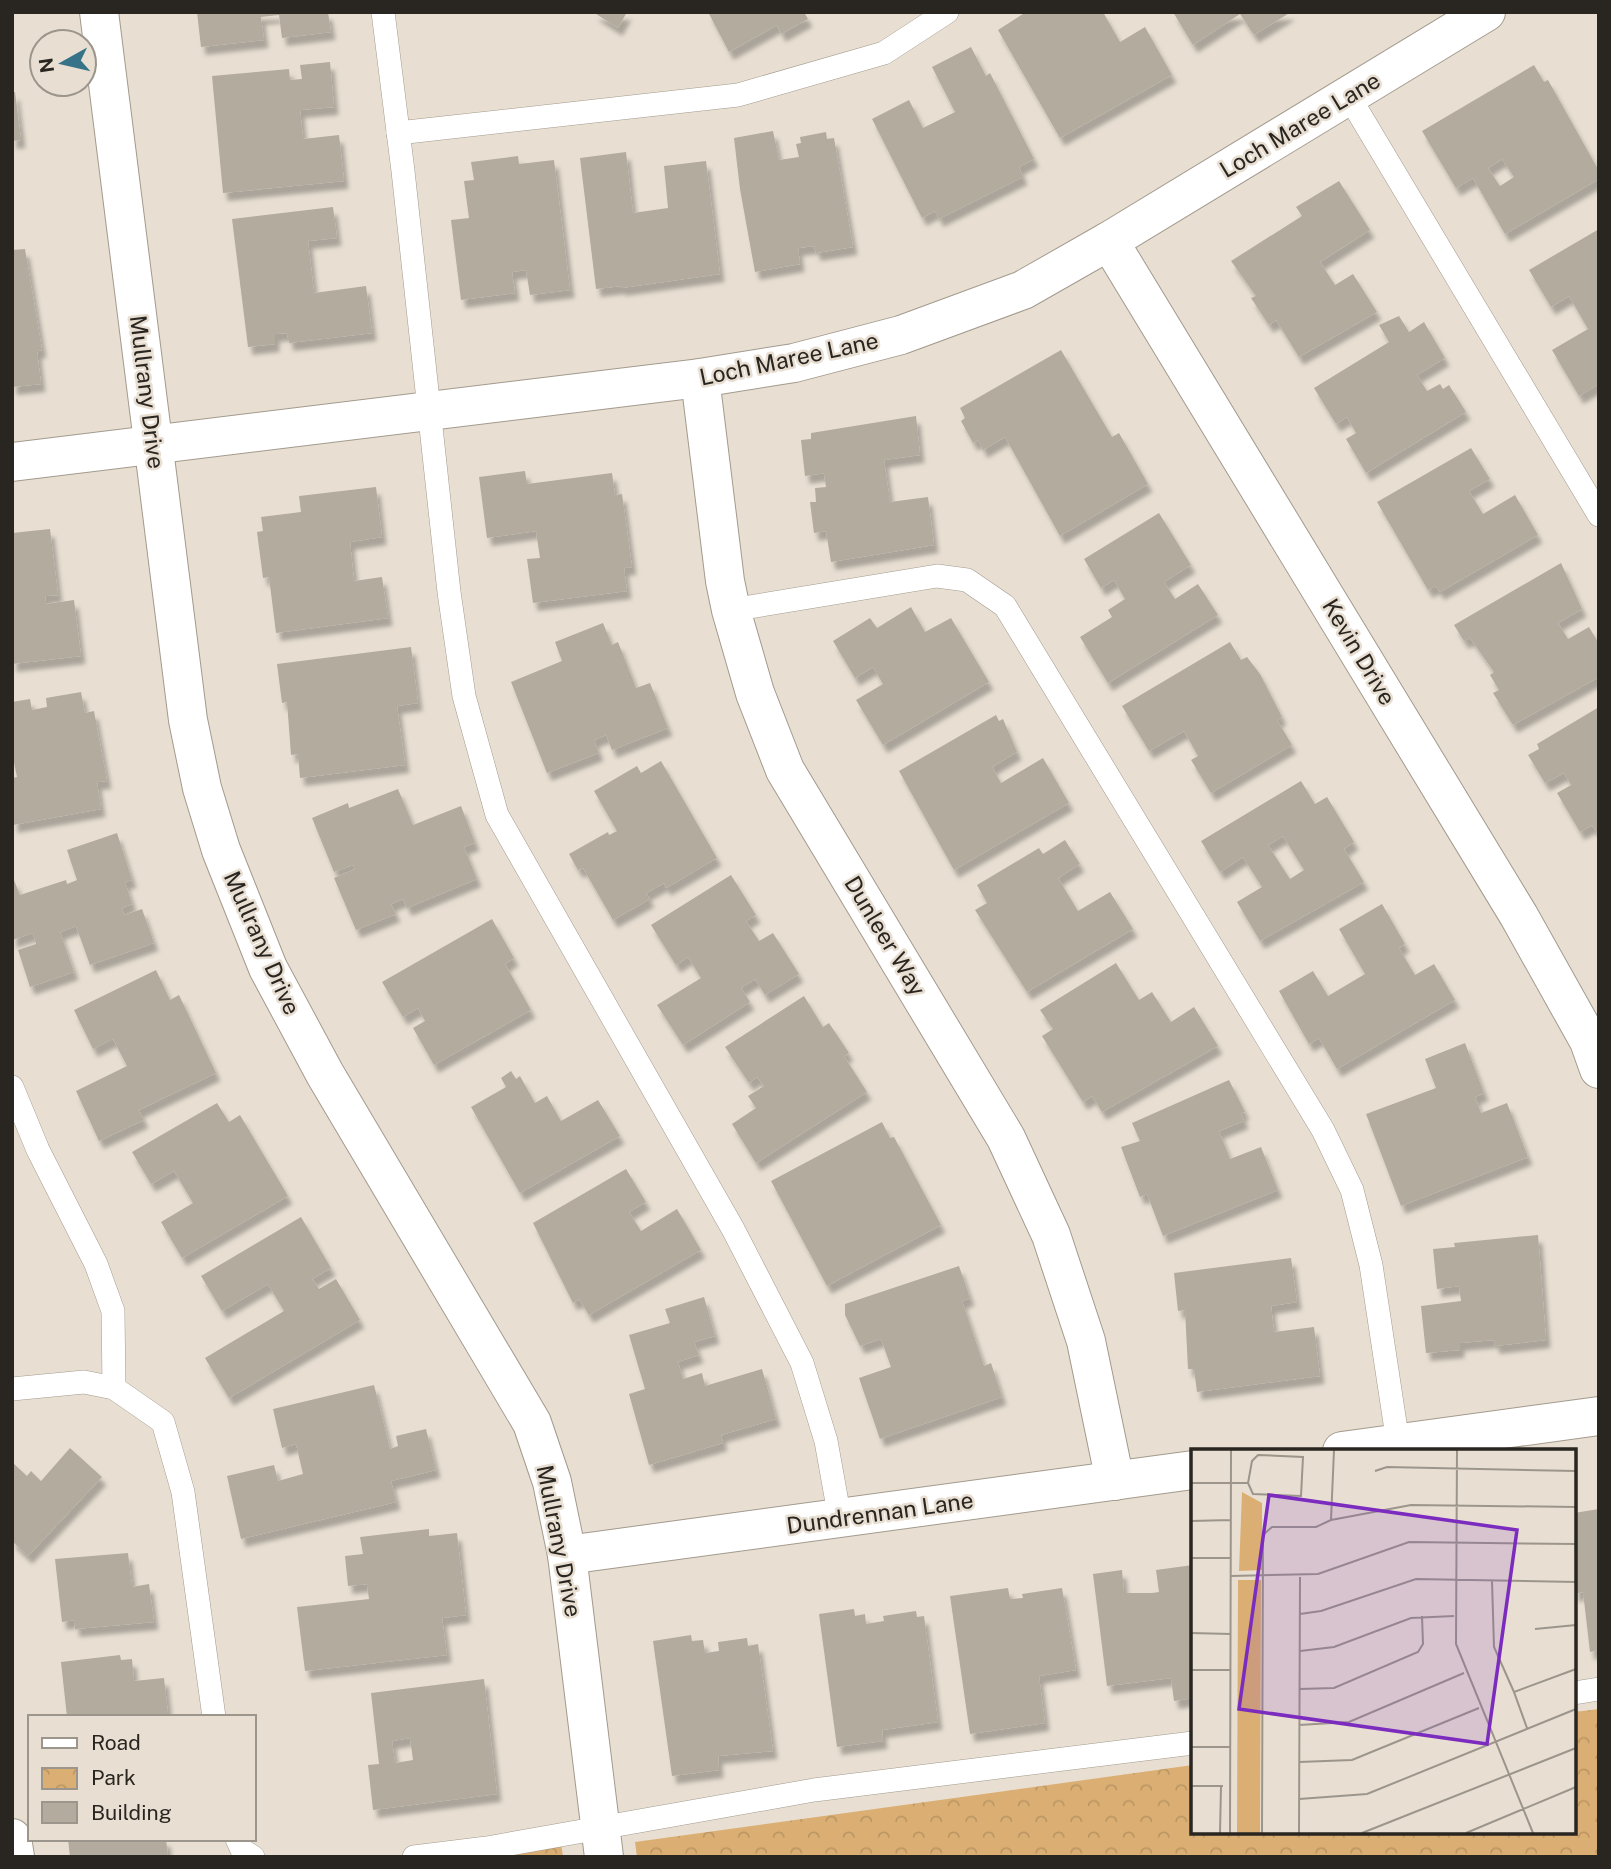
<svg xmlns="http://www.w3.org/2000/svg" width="1611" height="1869" font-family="'Public Sans',sans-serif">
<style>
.park{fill:url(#park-crowns)}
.building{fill:#b4ab9f;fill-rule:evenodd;filter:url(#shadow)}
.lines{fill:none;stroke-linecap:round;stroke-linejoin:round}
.lane-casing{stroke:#a39a8e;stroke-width:24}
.street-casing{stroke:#a39a8e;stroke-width:40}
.lane{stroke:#fff;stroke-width:23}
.street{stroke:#fff;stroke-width:38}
.labels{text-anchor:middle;stroke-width:5;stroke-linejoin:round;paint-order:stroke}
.street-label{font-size:23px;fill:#292521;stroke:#e8dfd2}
.inset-road{fill:none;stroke:#9c958b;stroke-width:2}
.view{fill:#7b2cbf;fill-opacity:0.15;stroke:#7b2cbf;stroke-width:3.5}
.inset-edge{fill:none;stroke:#292521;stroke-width:3.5}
</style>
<defs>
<pattern id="park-crowns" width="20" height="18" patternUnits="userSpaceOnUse" patternTransform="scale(1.75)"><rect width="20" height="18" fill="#dbaf73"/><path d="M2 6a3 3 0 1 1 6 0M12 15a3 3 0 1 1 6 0" fill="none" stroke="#bc9663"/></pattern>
<filter id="shadow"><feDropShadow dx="4.5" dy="8" stdDeviation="2" flood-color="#0004"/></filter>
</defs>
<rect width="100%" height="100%" fill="#e8dfd2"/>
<g class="park">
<path d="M1599 1709V1857H637L635 1842 1193 1765V1832H1574V1712Z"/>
<path d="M561 1842 563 1857H463Z"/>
</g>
<g class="building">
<path d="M197 12H328L331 32 282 38 279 15 261 17 264 40 201 47Z"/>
<path d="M593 12H627L618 28Z"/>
<path d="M708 12H804L808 19 781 34 777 25 729 52Z"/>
<path d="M1026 12H1103L1120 42 1145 27 1172 75 1060 138 998 30Z"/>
<path d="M1173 12H1291L1254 35 1240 14 1193 45Z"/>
<path d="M971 47 986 76 990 73 1034 159 1019 167 1023 177 939 219 935 211 922 218 872 119 909 100 923 128 955 112 932 67Z"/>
<path d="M330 62 334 107 300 110 303 139 339 135 344 181 223 193 212 76 289 69 290 80 302 79 300 65Z"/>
<path d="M1534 65 1544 82 1548 80 1599 171V179L1505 234 1473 178 1456 188 1422 131ZM1502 159 1514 177 1500 186 1488 168Z"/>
<path d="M15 92 21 140 12 141V93Z"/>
<path d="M773 131 779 160 799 157 796 144 801 143 800 137 826 132 827 139 834 138 853 247 816 253 814 246 798 248 800 264 755 272 740 189 734 138Z"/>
<path d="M626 152 633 213 668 208 664 166 706 161 720 274 621 288V286L596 289 580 158Z"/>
<path d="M518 156 519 164 554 160 570 290 530 295 526 270 512 272 515 293 461 300 451 220 469 218 464 181 474 180 471 162Z"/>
<path d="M1339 181 1370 230 1320 262 1335 285 1353 274 1377 312 1299 357 1276 320 1269 325 1251 298 1256 296 1231 261 1302 216 1296 207Z"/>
<path d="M333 207 337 238 308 241 314 293 366 286 372 333 289 343 287 333 275 334V344L248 347 232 219Z"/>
<path d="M1599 229V384L1579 396 1552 350 1588 329 1569 296 1551 307 1529 270Z"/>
<path d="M25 249 42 350 37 351 41 384 12 387V250Z"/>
<path d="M1399 316 1409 332 1424 322 1445 358 1417 375 1427 391 1440 384 1443 389 1449 385 1466 412 1366 473 1346 439 1356 433 1347 417 1336 424 1314 388 1389 342 1379 325Z"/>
<path d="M1061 350 1112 437 1119 433 1148 484 1060 536 1005 437 983 450 978 440 973 443 961 421 965 418 960 408Z"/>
<path d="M916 416 920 455 884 460 890 502 928 497 934 545 831 562 826 531 814 533 810 502H816L815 488 826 487 824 473 805 476 801 440 811 439V433Z"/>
<path d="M1471 448 1490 479 1469 491 1483 514 1515 495 1538 535 1440 592 1436 586 1428 590 1377 502Z"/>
<path d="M525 471 527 484 612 473 615 495 622 494 632 567 624 568 627 591 533 603 527 559 540 558 536 531 487 538 479 477Z"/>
<path d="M376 487 382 537 350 542 354 581 382 577 388 618 276 633 269 577 263 578 257 532 263 531 261 517 301 512 299 496Z"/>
<path d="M1159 513 1191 565 1164 582 1175 599 1198 584 1218 615 1108 683 1080 637 1112 617 1108 610 1125 599 1114 580 1101 588 1084 559Z"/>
<path d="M50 529 58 595 45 596 46 604 74 600 81 656 12 664V533Z"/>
<path d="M1561 563 1582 609 1558 623 1568 639 1589 627 1599 644V677L1513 725 1493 693 1499 690 1490 675 1494 672 1470 638 1464 641 1454 625Z"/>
<path d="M911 607 925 632 951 618 989 682 883 745 856 700 883 684 873 667 855 678 833 641 870 618 877 628Z"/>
<path d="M603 623 612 645 618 642 636 688 650 683 668 728 612 750 606 735 594 740 599 753 547 773 511 682 562 661 555 642Z"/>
<path d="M1230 642 1241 660 1247 657 1260 674 1282 717 1277 720 1292 745 1211 793 1191 760 1198 756 1184 731 1149 751 1122 706Z"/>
<path d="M411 647 418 703 397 706 405 765 300 778 298 754 291 755 287 702 282 703 277 664Z"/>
<path d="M81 692 85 713 94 711 107 781 97 782 101 809 13 825 12 778 17 777 12 753V702L30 699 32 710 47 707 46 698Z"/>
<path d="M1599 707V836L1592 825 1580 832 1557 793 1571 785 1564 773 1545 783 1528 755 1539 749 1537 744Z"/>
<path d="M996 715 999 721 1003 719 1017 752 992 767 1001 783 1043 758 1069 803 954 870 899 771Z"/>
<path d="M661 761 717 858 666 888 664 883 646 893 650 899 613 920 583 868 578 870 569 854 608 832 609 835 617 831 594 791 637 766 641 773Z"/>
<path d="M1301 781 1315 804 1327 797 1354 842 1344 849 1364 882 1260 941 1237 902 1262 887 1243 857 1220 872 1201 841ZM1283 836 1304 870 1290 879 1268 845Z"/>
<path d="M398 789 413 825 461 806 475 843 464 847 477 879 407 908 403 899 391 904 396 914 356 930 334 878 355 869 353 865 334 872 312 818 348 803 349 808Z"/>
<path d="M117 833 132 880 125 882 132 904 122 908 124 915 142 909 154 943 90 965 76 926 60 932 74 972 30 987 18 950 36 944 33 933 12 940V881L14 880 20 895 66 880 67 884 77 880 67 850Z"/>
<path d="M1065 840 1080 864 1058 878 1078 911 1110 892 1133 929 1027 992 975 910 987 903 977 885 1039 848 1043 854Z"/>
<path d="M731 875 756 915 746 921 759 941 773 933 799 974 765 995 755 979 741 988 750 1002 683 1045 657 1005 701 978 688 957 676 965 651 925Z"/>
<path d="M1382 904 1405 944 1399 948 1415 975 1434 964 1455 1000 1337 1069 1319 1038 1309 1044 1279 991 1313 971 1328 996 1365 974 1339 929Z"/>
<path d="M492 919 514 958 505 964 531 1010 434 1065 413 1028 425 1021 418 1008 403 1017 382 982Z"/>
<path d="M1116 963 1139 1000 1152 992 1171 1022 1194 1007 1218 1046 1102 1112 1092 1096 1083 1102 1042 1036 1053 1029 1040 1010Z"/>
<path d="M156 970 170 1000 179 995 216 1073 139 1110 144 1120 99 1141 76 1091 127 1066 113 1039 93 1049 74 1010Z"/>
<path d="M804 996 823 1027 829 1023 849 1053 844 1056 867 1092 756 1163 732 1124 756 1108 748 1096 764 1086 757 1077 749 1083 725 1047Z"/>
<path d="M1465 1043 1484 1093 1475 1097 1481 1113 1507 1103 1528 1157 1401 1206 1366 1114 1436 1088 1425 1059Z"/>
<path d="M511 1071 516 1079 520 1076 535 1103 547 1096 561 1121 598 1100 620 1136 520 1193 471 1107 506 1087 501 1078Z"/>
<path d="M1229 1080 1245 1112 1241 1113 1244 1121 1219 1131 1230 1159 1261 1147 1278 1190 1163 1236 1147 1194 1140 1197 1121 1147 1140 1141 1132 1123Z"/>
<path d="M217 1103 229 1122 240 1115 288 1196 182 1258 161 1222 193 1203 174 1171 151 1184 132 1152Z"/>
<path d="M882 1122 890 1138 894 1137 941 1225 827 1286 771 1181Z"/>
<path d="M626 1169 646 1202 629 1212 641 1231 677 1209 701 1250 589 1315 579 1299 573 1303 533 1223Z"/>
<path d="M301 1217 331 1268 312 1279 319 1289 336 1279 360 1320 229 1398 205 1358 284 1311 268 1284 222 1311 201 1276Z"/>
<path d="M1538 1235 1546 1340 1495 1346 1494 1340 1460 1343V1350L1426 1353 1421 1306 1461 1301 1459 1286 1437 1289 1433 1249 1455 1247 1454 1243Z"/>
<path d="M1291 1258 1297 1302 1271 1306 1274 1332 1314 1327 1320 1376 1197 1392 1194 1369H1188L1185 1310 1178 1311 1174 1273Z"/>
<path d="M959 1266 970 1298 962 1301 984 1366 991 1363 1002 1397 880 1439 859 1378 891 1367 881 1339 860 1346 845 1315V1304Z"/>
<path d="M704 1297 715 1336 694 1342 699 1355 678 1362 683 1379 702 1373 705 1386 762 1369 776 1419 721 1435 723 1443 649 1465 629 1394 645 1389 629 1335 670 1323 665 1309Z"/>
<path d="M374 1385 390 1449 398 1446 396 1436 426 1429 436 1470 391 1481 396 1502 241 1539 227 1476 274 1465 278 1481 303 1474 296 1444 282 1448 273 1409Z"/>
<path d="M70 1448 102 1477 28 1556 12 1541V1462L27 1476 31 1471 41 1481Z"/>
<path d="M1599 1509V1650L1590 1652 1583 1592 1574 1594V1513Z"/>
<path d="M429 1529V1536L457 1533 466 1615 442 1618 447 1655 305 1671 297 1607 369 1599 367 1584 348 1586 345 1556 363 1554 360 1537Z"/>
<path d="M128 1553 132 1587 149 1584 154 1622 75 1629 74 1620 62 1622 55 1559Z"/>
<path d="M1193 1565V1698L1174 1701 1171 1678 1107 1686 1093 1574 1122 1570 1124 1593H1152L1159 1592 1156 1570Z"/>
<path d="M1008 1588 1010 1599 1023 1598 1022 1594 1062 1588 1076 1670 1039 1676 1045 1723 970 1734 950 1596Z"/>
<path d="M854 1609 855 1616 865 1614 866 1624 884 1621 883 1616 916 1611 917 1617 924 1616 938 1722 882 1730 883 1741 837 1747 819 1614Z"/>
<path d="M691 1635 692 1641 703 1640 705 1653 719 1651 718 1642 747 1638 748 1646 758 1644 773 1751 718 1756 719 1770 672 1776 653 1641Z"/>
<path d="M120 1655 121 1660 132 1659 134 1681 164 1678 168 1714 149 1717H67L61 1662Z"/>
<path d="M484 1679 497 1794 373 1810 368 1765 379 1764 371 1693ZM410 1738 413 1760 395 1763 392 1741Z"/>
<path d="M68 1839H166L168 1857H70Z"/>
</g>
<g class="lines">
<g class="lane-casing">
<g id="lane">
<path d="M383 12 403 171 449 592 464 696 497 815 733 1229 802 1363 826 1441 840 1519"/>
<path d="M1348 95 1599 515"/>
<path d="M398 133 738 95 884 53 947 12"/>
<path d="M731 610 937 576 967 580 1005 606 1323 1130 1352 1190 1371 1265 1398 1443"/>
<path d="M12 1087 38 1150 96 1264 113 1311 114 1388"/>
<path d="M12 1389 84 1382 114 1388 163 1422 183 1492 214 1717"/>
<path d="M1574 1693 1599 1689"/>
<path d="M237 1839 242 1850 253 1857"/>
<path d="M414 1857 487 1848 814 1790 1193 1743"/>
</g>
</g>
<g class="street-casing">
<g id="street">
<path d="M99 12 188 720 202 788 221 850 268 968 325 1074 532 1423 552 1482 567 1555 604 1857"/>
<path d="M1109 241 1519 916 1589 1041 1599 1069"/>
<path d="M700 378 725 581 731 610 755 693 785 770 1006 1138 1051 1235 1086 1341 1115 1481"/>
<path d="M12 462 700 378 794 363 901 335 1023 290 1109 241 1486 12"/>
<path d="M1342 1451 1599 1416"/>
<path d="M567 1555 1193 1470"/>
<path d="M12 1838 15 1857"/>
</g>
</g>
<use href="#lane" class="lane"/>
<use href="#street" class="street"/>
</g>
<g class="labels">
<g class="street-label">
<text transform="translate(1300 125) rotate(-31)" y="8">Loch Maree Lane</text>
<text transform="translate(789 359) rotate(-12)" y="8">Loch Maree Lane</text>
<text transform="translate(147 392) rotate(83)" y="8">Mullrany Drive</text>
<text transform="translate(1359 652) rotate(59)" y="8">Kevin Drive</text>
<text transform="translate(885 936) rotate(59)" y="8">Dunleer Way</text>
<text transform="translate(262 943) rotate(66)" y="8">Mullrany Drive</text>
<text transform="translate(880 1513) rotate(-8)" y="8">Dundrennan Lane</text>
<text transform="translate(559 1541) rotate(79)" y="8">Mullrany Drive</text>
</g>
</g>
<g transform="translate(1191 1449)">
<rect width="385" height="385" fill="#e8dfd2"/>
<path d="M51 43 71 54V121L48 122ZM47 131H70L69 384H46Z" fill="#dbaf73"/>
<path class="inset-road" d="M266 1 265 195 342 384M67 6 112 8 110 47 62 45 57 34 61 12ZM184 22 196 18 385 22M0 34H57M140 71 220 56 385 58M0 72 40 71M0 109H40M40 127 127 125 218 93 385 95M301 132 303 198 323 243M109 165 130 162 225 130 385 133M344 180 385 176M0 184 40 185M109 202 143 198 220 169 263 167M0 221H40M108 240 143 239 227 203 232 195 231 167M108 276 158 273 273 224M336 279 323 243 385 220M0 298H40M108 313 161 311 288 259M0 337H32M108 350 176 345 385 260M29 384 30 337M39 384 40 1M71 384 72 86 81 78H125L140 71 143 1M108 384 109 128M171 384 385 299M275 384 385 338"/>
<path class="view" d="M78 46 326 81 296 295 48 260Z"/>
<rect width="385" height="385" class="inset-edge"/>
</g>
<rect width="1611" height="1869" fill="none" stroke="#292521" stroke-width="28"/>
<rect x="28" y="1715" width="228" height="126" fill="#e8dfd2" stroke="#9c958b" stroke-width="2"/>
<rect x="42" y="1738" width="35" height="10" fill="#ffffff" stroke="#9c958b" stroke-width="2"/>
<text x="91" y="1750" font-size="21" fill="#292521">Road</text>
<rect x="42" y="1768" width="35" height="21" fill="url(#park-crowns)" stroke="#9c958b" stroke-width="2"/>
<text x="91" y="1785" font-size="21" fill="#292521">Park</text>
<rect x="42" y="1802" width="35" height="21" fill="#b4ab9f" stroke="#9c958b" stroke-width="2"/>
<text x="91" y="1820" font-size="21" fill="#292521">Building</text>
<g transform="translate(63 63) rotate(262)"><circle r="33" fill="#e8dfd2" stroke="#9c958b" stroke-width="2"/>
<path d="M0-5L12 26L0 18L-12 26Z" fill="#367389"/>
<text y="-10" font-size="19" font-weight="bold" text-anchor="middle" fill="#292521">N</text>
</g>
</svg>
